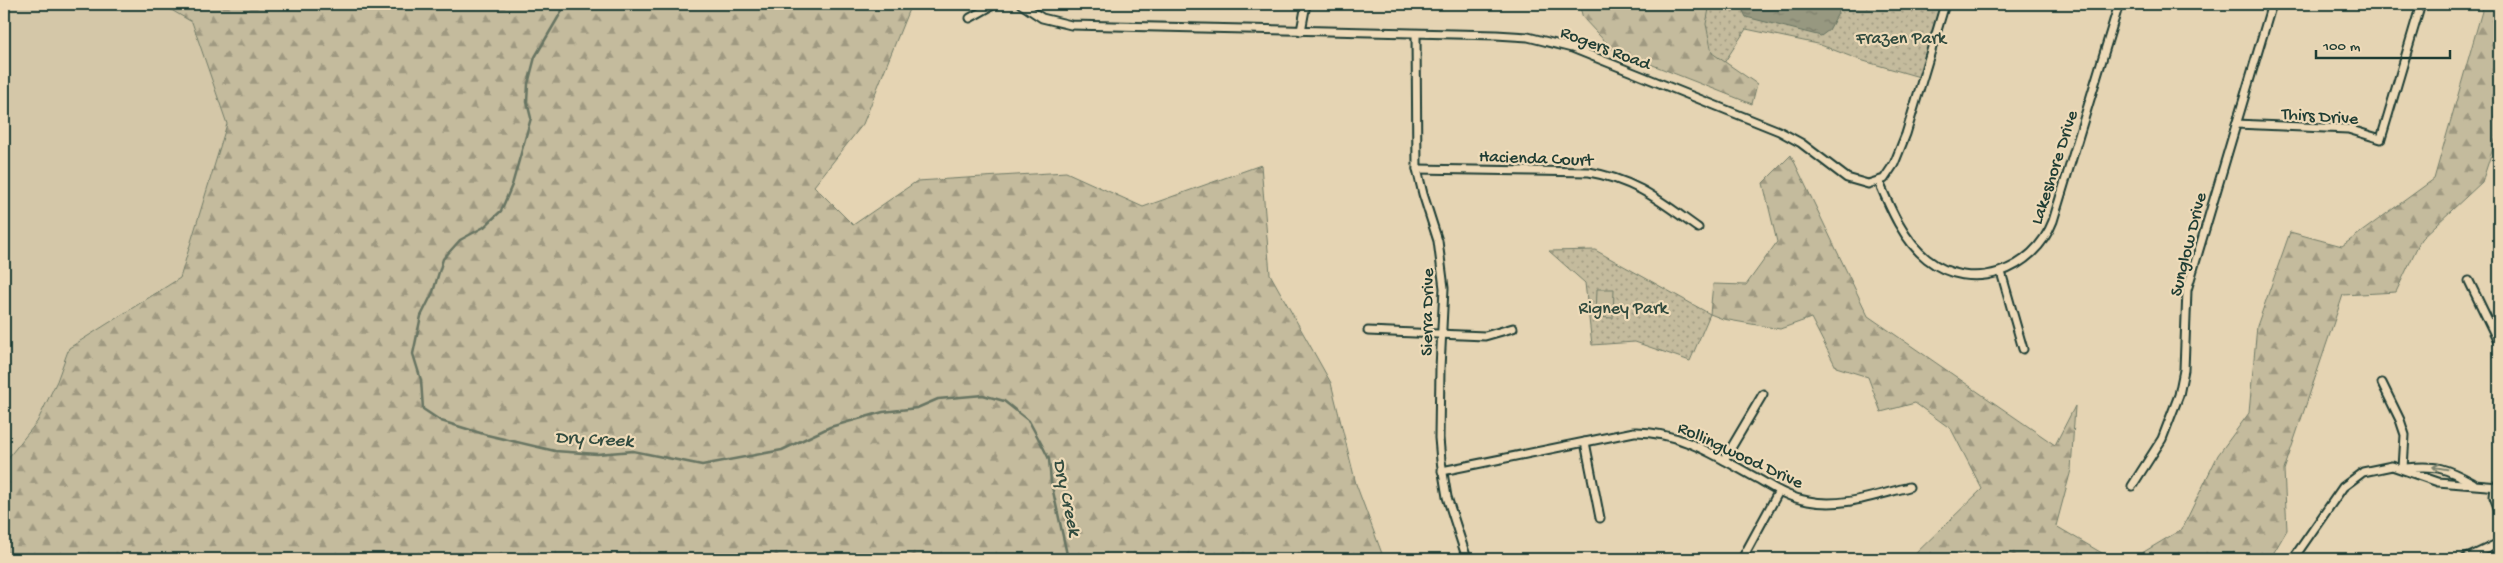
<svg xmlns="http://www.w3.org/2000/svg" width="2503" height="563" font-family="'Gochi Hand',sans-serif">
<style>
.built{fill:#d4c7a8}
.grass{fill:url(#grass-dots);stroke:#727c68}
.forest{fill:url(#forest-firs);stroke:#727c68}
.garden{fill:#c4bb9d;stroke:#727c68}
.water{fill:url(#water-ripples);stroke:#677462}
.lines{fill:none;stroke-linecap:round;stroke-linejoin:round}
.stream{stroke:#677462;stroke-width:2.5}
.street-casing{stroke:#1f3d34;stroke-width:11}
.street{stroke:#eddab8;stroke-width:7}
.oneway{stroke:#7c846f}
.labels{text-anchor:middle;stroke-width:4.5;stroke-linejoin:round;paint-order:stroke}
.park-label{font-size:18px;fill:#304a3e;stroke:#eddab8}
.street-label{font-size:18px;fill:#1f3d34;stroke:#eddab8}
.water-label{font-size:19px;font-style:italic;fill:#314b3f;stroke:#eddab8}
</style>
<defs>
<pattern id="grass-dots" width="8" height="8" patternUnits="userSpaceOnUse" patternTransform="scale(1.25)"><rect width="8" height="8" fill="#c4bb9d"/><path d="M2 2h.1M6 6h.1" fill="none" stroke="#9f9981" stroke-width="1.8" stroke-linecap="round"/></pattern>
<pattern id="forest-firs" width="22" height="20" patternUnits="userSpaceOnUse" patternTransform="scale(1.25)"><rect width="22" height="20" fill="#c4bb9d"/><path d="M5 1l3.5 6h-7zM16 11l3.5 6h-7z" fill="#9f9981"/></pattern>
<pattern id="water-ripples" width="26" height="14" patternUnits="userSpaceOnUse" patternTransform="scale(1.25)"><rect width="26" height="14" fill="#979880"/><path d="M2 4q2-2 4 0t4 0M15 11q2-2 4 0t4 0" fill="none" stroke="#7b7d6a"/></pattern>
</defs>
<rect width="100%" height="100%" fill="#e5d4b3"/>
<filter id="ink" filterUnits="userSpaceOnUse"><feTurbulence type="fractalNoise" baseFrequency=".02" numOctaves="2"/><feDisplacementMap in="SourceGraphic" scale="10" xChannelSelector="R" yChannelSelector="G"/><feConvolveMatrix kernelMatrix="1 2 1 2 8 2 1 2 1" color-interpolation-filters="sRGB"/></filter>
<g filter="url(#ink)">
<path class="built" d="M16 4H161L192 22 227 124 180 278 69 348 4 559V6Z"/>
<g class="grass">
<path d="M1599 4H1945L1923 78 1860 60 1818 44 1746 29 1722 66Z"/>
<path d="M1595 250 1710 314 1690 361 1635 342 1592 345 1585 283 1549 251Z"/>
</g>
<g class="forest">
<path d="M161 4H911L863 124 814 186 853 225 917 181 1066 172 1143 207 1261 165 1270 274 1331 383 1356 484 1384 559H4V463L37 422 57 381 69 348 180 278 227 124 192 22Z"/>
<path d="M1579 4H1710L1706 24 1712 53 1757 84 1752 104 1612 49 1583 18Z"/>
<path d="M2484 4H2499V130L2482 182 2421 239 2396 292 2343 295 2284 470 2287 530 2270 559H2132L2182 529 2218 455 2249 413 2257 326 2290 232 2342 246 2434 179Z"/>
<path d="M1791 155 1868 316 2055 445 2075 406 2071 470 2056 526 2112 559H1910L1982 489 1951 429 1915 403 1881 412 1868 377 1836 367 1811 318 1780 329 1723 319 1710 314 1713 284 1746 285 1777 242 1763 183Z"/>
</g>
<path class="garden" d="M1597 289H1614L1613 318 1596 317Z"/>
<path class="water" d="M1745 4H1843L1829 30 1821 36 1746 17 1743 11Z"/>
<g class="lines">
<path class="stream" d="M566 4 535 57 528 84 527 102 531 118 512 185 501 211 484 227 460 240 443 259 433 292 421 316 413 354 421 380 423 409 441 421 487 435 555 451 597 454 633 451 702 465 782 450 830 427 883 412 917 408 938 399 983 395 1004 401 1029 421 1043 447 1049 459 1051 482 1068 559"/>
<g class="street-casing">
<g id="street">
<path d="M1021 4 1042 18 1071 25 1496 35 1528 37 1572 48 1779 131 1801 143 1847 178 1868 184 1884 179 1894 164 1906 134 1945 4"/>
<path d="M970 18 995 4"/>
<path d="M1301 31 1306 4"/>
<path d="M1416 34 1417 169 1423 194 1438 241 1444 288 1440 368 1439 438 1441 461 1447 497 1467 559"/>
<path d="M2236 124 2348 129 2381 139 2421 4"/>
<path d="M1417 169 1589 172C1636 180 1660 201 1698 228"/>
<path d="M1879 182C1890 208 1904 241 1927 259 1971 294 2034 271 2053 221L2119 4"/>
<path d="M2001 272 2023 349"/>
<path d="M2469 281 2499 343"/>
<path d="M1368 331 1485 336 1513 328"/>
<path d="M2382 383 2400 420 2405 435 2403 468"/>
<path d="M1585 442 1600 518"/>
<path d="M1724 460 1763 394"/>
<path d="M2406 468C2437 465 2446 468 2473 483"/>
<path d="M1442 471 1634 432C1681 431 1719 458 1760 480 1775 489 1790 498 1808 501 1842 508 1876 495 1909 487"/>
<path d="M2132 486 2162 439 2179 395 2184 370 2187 290 2272 4"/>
<path d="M2495 486 2494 497 2499 510"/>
<path d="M1742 559 1779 491"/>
<path d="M2293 559 2343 487 2363 472 2392 466 2438 482 2499 487"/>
<path d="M2465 559 2499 543"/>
</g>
</g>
<use href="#street" class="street"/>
</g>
<defs><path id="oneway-shaft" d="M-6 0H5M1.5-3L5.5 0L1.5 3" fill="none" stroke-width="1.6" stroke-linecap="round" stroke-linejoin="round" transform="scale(1.25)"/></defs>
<use class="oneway" href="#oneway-shaft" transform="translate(2440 468) rotate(-171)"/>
</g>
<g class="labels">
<g class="park-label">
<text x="1901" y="43">Frazen Park</text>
<text x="1623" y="313">Rigney Park</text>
</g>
<g class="street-label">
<text transform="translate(1606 47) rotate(21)" y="6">Rogers Road</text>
<text transform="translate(2320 115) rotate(4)" y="6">Thirs Drive</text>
<text transform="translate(1536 157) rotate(2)" y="6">Hacienda Court</text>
<text transform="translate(2053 167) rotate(-72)" y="6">Lakeshore Drive</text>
<text transform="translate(2187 244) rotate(-76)" y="6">Sunglow Drive</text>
<text transform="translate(1426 312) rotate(-89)" y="6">Sierra Drive</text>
<text transform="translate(1741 454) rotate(25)" y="6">Rollingwood Drive</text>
</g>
<g class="water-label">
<text transform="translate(594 437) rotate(3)" y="7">Dry Creek</text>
<text transform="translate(1069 497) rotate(78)" y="7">Dry Creek</text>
</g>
</g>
<rect width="2503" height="563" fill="none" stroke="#eddab8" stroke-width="20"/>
<rect x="10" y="10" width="2483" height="543" fill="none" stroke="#1f3d34" stroke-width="2" filter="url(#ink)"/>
<path d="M2316 50v8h134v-8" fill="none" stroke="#1f3d34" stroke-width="2.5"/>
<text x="2323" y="50" font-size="15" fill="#1f3d34" stroke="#eddab8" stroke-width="4" paint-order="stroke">100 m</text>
</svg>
